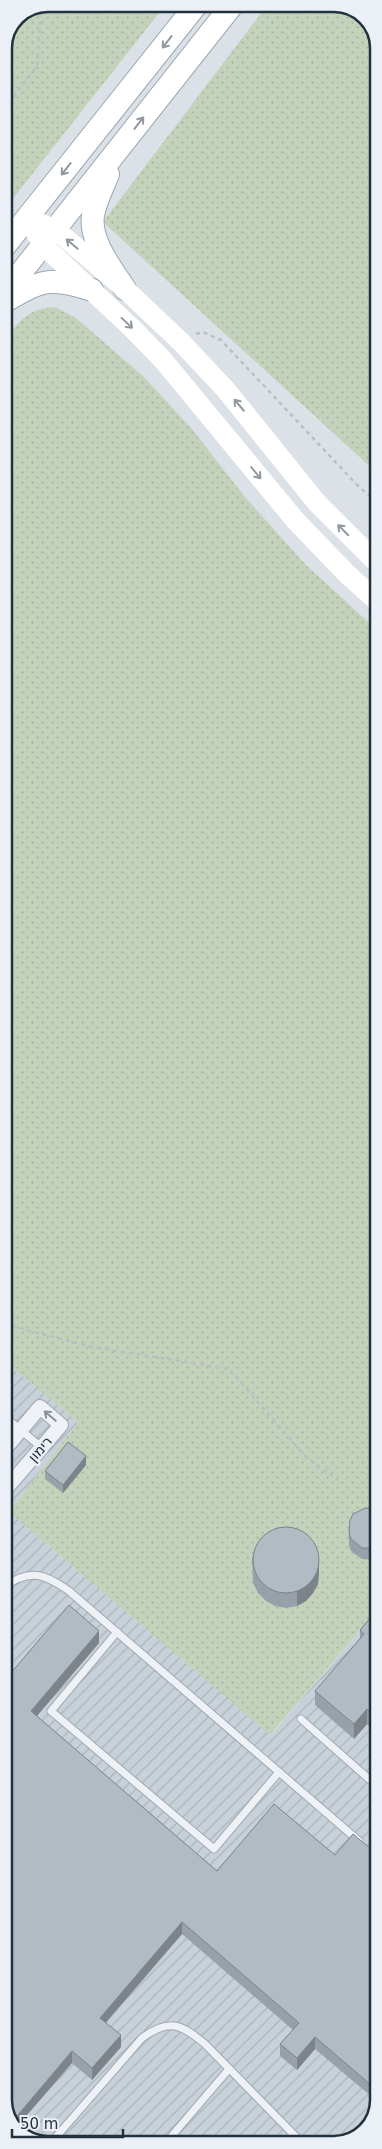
<svg xmlns="http://www.w3.org/2000/svg" width="382" height="2149" font-family="'DejaVu Sans',Heebo,sans-serif">
<style>
.industrial{fill:url(#industrial-furrows)}
.grass{fill:url(#grass-dots)}
.lines{fill:none;stroke-linecap:round;stroke-linejoin:round}
.lane-casing{stroke:#a0a9b1;stroke-width:9}
.street-casing{stroke:#a0a9b1;stroke-width:16}
.primary-casing{stroke:#99a8b4;stroke-width:24}
.path{stroke:#b9bfc5;stroke-width:2.5;stroke-dasharray:4 4;stroke-linecap:butt}
.lane{stroke:#eef1f5;stroke-width:7}
.street{stroke:#eef1f5;stroke-width:14}
.secondary{stroke:#fff;stroke-width:20}
.primary{stroke:#fff;stroke-width:22}
.wall{fill:#98a1a9}
.shaded-wall{fill:#7c8389}
.building{fill:#b1bbc4;stroke:#7c8389}
.oneway{stroke:#91989e}
.oneway2{stroke:#88919a}
.labels{text-anchor:middle;stroke-width:5;stroke-linejoin:round;paint-order:stroke}
.street-label{font-size:14px;fill:#23313e;stroke:#eaf0f5}
.rim{fill:none;stroke:#23313e;stroke-width:2.5}
</style>
<defs>
<pattern id="industrial-furrows" width="10" height="10" patternUnits="userSpaceOnUse" patternTransform="scale(1.25)"><rect width="10" height="10" fill="#c8d1d9"/><path d="M-1 1l2-2M0 10L10 0M9 11l2-2" fill="none" stroke="#acb4bb"/></pattern>
<pattern id="grass-dots" width="8" height="8" patternUnits="userSpaceOnUse" patternTransform="scale(1.25)"><rect width="8" height="8" fill="#c4d2bb"/><path d="M2 2h.1M6 6h.1" fill="none" stroke="#a8b5a2" stroke-width="1.8" stroke-linecap="round"/></pattern>
</defs>
<rect width="100%" height="100%" fill="#dbe1e7"/>
<path class="industrial" d="M4 1361 78 1422 9 1512 271 1735 378 1609V2101L367 2130 340 2145H43L17 2132 4 2107Z"/>
<g class="grass">
<path d="M48 4H166L4 210V48L17 17Z"/>
<path d="M268 4H339L365 17 378 42V474L103 222Z"/>
<path d="M55 307 76 318 144 377 192 429 245 497 306 565 378 631V1609L270 1735 9 1512 78 1422 4 1361V341C21 320 27 309 55 307Z"/>
</g>
<g class="lines">
<g class="lane-casing">
<g id="lane">
<path d="M4 1416 41 1447"/>
<path d="M4 1587C30 1568 45 1574 69 1591L359 1841"/>
<path d="M117 1632 51 1711 214 1849 279 1772"/>
<path d="M301 1719 378 1787"/>
<path d="M49 2145 142 2038C169 2018 181 2024 205 2044L304 2145"/>
<path d="M164 2145 229 2069"/>
</g>
</g>
<g class="street-casing">
<path id="street" d="M4 1450 40 1407 61 1425 4 1491"/>
</g>
<g class="primary-casing">
<g id="primary">
<path d="M108 174C103 187 96 200 93 215 89 241 112 269 125 289"/>
<path d="M4 247 197 4"/>
<path d="M4 294 233 4"/>
<path d="M4 302C41 280 50 276 92 290"/>
</g>
</g>
<g class="path">
<path d="M4 110 37 66 41 7"/>
<path d="M196 334 203 332 221 340 358 486 378 503"/>
<path d="M4 1324 92 1347 229 1369 305 1456 338 1480"/>
</g>
<use href="#lane" class="lane"/>
<use href="#street" class="street"/>
<g class="secondary">
<path d="M27 218 43 245 132 328 163 360 295 520 347 574 378 602"/>
<path d="M42 224 55 229 125 289 182 343 226 390 317 503 378 564"/>
</g>
<use href="#primary" class="primary"/>
</g>
<g class="wall">
<path d="M86 1465 63 1493 45 1479V1471Z"/>
<path d="M378 1510V1558L376 1560 362 1559 351 1551 349 1545V1533Z"/>
<path d="M252 1557 319 1573 318 1584 313 1593 306 1601 297 1606 286 1608 275 1606 266 1601 258 1593 253 1583Z"/>
<path d="M378 1609V1734L367 1724 354 1739 315 1705V1691L360 1639V1630Z"/>
<path d="M99 1643 36 1716 217 1871 335 1855H378V2102L315 2049 297 2070 280 2056V2044L293 2030 182 1934 106 2023 121 2047 92 2080 72 2063 4 1681Z"/>
</g>
<g class="shaded-wall">
<path d="M86 1456V1465L63 1493V1485Z"/>
<path d="M378 1546V1558L376 1560V1548Z"/>
<path d="M319 1558V1573L318 1584 313 1593 306 1601 297 1606V1592Z"/>
<path d="M99 1631V1643L31 1723V1711Z"/>
<path d="M367 1709V1724L354 1739V1724Z"/>
<path d="M182 1922V1934L100 2029V2018Z"/>
<path d="M121 2035V2047L92 2080V2068Z"/>
<path d="M315 2037V2049L297 2070V2058Z"/>
<path d="M72 2051V2063L15 2129 12 2122Z"/>
</g>
<g class="building">
<path d="M68 1442 86 1456 63 1485 45 1471Z"/>
<path d="M365 1508 378 1510V1546L376 1548H362L351 1539 349 1533 350 1520 353 1514Z"/>
<circle cx="286" cy="1560" r="33"/>
<path d="M69 1605 99 1631 31 1711 217 1871 274 1804 335 1855 353 1834 378 1855V2091L315 2037 297 2058 280 2044 299 2023 182 1922 100 2018 121 2035 92 2068 72 2051 12 2122 4 2107V1681Z"/>
<path d="M378 1609V1719L367 1709 354 1724 315 1691 364 1634 360 1630Z"/>
</g>
<defs><path id="oneway-shaft" d="M-6 0H5M1.5-3L5.5 0L1.5 3" fill="none" stroke-width="1.6" stroke-linecap="round" stroke-linejoin="round" transform="scale(1.25)"/></defs>
<g class="oneway">
<use href="#oneway-shaft" transform="translate(167 42) rotate(128)"/>
<use href="#oneway-shaft" transform="translate(139 123) rotate(-52)"/>
<use href="#oneway-shaft" transform="translate(66 169) rotate(128)"/>
<use href="#oneway-shaft" transform="translate(72 244) rotate(-140)"/>
<use href="#oneway-shaft" transform="translate(127 323) rotate(43)"/>
<use href="#oneway-shaft" transform="translate(239 405) rotate(-130)"/>
<use href="#oneway-shaft" transform="translate(256 473) rotate(51)"/>
<use href="#oneway-shaft" transform="translate(343 530) rotate(-135)"/>
</g>
<use class="oneway2" href="#oneway-shaft" transform="translate(50 1416) rotate(-140)"/>
<g class="labels">
<g class="street-label">
<text transform="translate(40 1449) rotate(-49)" y="5">רימון</text>
</g>
</g>
<path d="M0 0H382V2149H0ZM48 12H334A36 36 0 0 1 370 48V2100A36 36 0 0 1 334 2136H48A36 36 0 0 1 12 2100V48A36 36 0 0 1 48 12Z" fill="#eaf0f5" fill-rule="evenodd"/>
<path class="rim" d="M48 12H334A36 36 0 0 1 370 48V2100A36 36 0 0 1 334 2136H48A36 36 0 0 1 12 2100V48A36 36 0 0 1 48 12Z"/>
<path d="M12 2129v8h111v-8" fill="none" stroke="#23313e" stroke-width="2.5"/>
<text x="20" y="2129" font-size="15" fill="#23313e" stroke="#eaf0f5" stroke-width="4" paint-order="stroke">50 m</text>
</svg>
